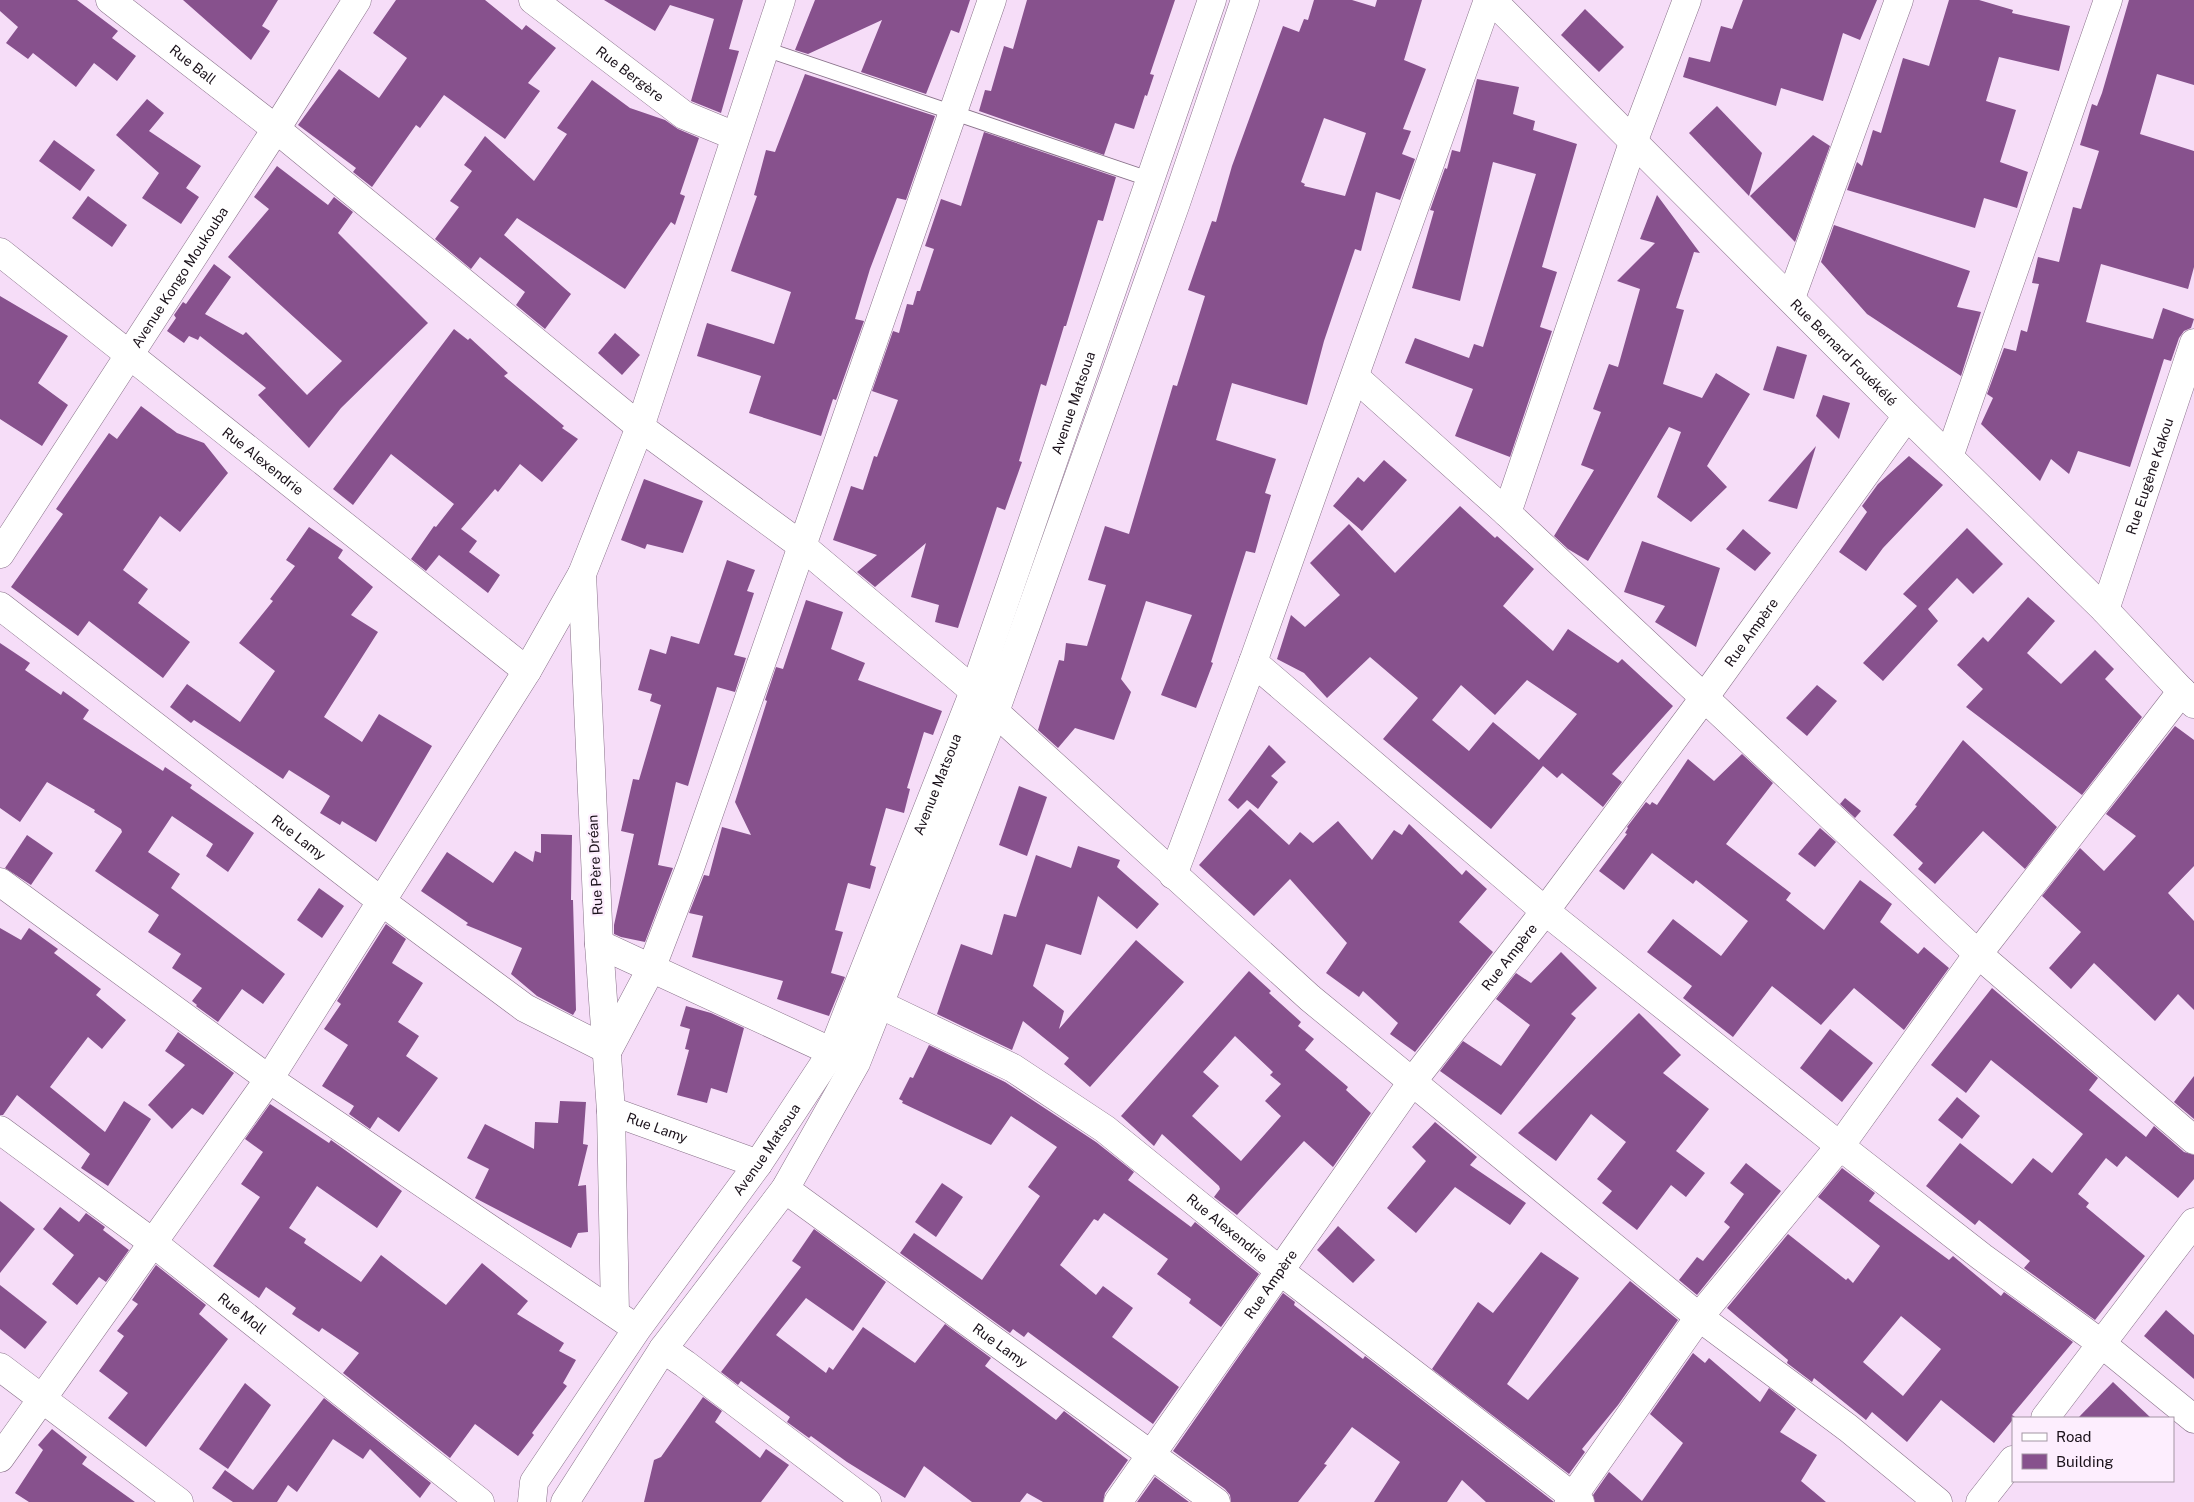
<svg xmlns="http://www.w3.org/2000/svg" width="2194" height="1502" font-family="'Public Sans',sans-serif">
<style>
.building{fill:#87518d;fill-rule:evenodd}
.lines{fill:none;stroke-linecap:round;stroke-linejoin:round}
.service-casing{stroke:#89728a;stroke-width:16}
.minor-casing{stroke:#89728a;stroke-width:29}
.tertiary-casing{stroke:#89728a;stroke-width:29}
.service{stroke:#fff;stroke-width:14}
.minor{stroke:#fff;stroke-width:28}
.tertiary{stroke:#fff;stroke-width:28}
.labels{text-anchor:middle;stroke-width:4.5;stroke-linejoin:round;paint-order:stroke}
.street-label{font-size:14px;fill:#1b121b;stroke:#fdeefe}
</style>
<rect width="100%" height="100%" fill="#f6ddf8"/>
<g class="building">
<path d="M0 0H77L118 31 112 38 136 56 117 81 94 63 76 87 33 53 28 59 6 43 18 27 0 11Z"/>
<path d="M183 0H278L262 26 270 31 251 60Z"/>
<path d="M396 0H485L522 30 526 25 556 48 528 83 540 91 505 139 444 95 420 128 416 125 372 187 353 172 356 168 298 125 339 69 379 98 407 58 373 33Z"/>
<path d="M604 0H743L729 49 739 51 721 113 691 101 714 19 670 5 655 31Z"/>
<path d="M815 0H970L959 33 951 30 926 94 861 72 882 20 808 54 795 50Z"/>
<path d="M1027 0H1175L1150 74 1154 75 1147 96 1145 95 1134 129 1115 123 1104 155 979 111 985 90 991 91 1004 46 1013 49Z"/>
<path d="M1314 0H1352L1375 7 1377 0H1422L1404 60 1426 69 1403 129 1411 131 1402 154 1415 159 1400 200 1376 192 1361 251 1355 249 1324 341 1307 405 1232 383 1216 440 1276 459 1265 493 1271 495 1255 553 1246 551 1211 662 1213 663 1196 708 1161 695 1192 615 1146 601 1121 679 1131 692 1114 740 1075 728 1058 748 1038 730 1059 660 1064 661 1066 643 1087 646 1106 585 1088 580 1105 526 1129 534 1173 385 1177 386 1205 296 1188 290 1212 221 1216 222 1232 166 1283 26 1299 32 1304 19 1308 20ZM1324 118 1366 133 1345 196 1304 186 1305 184 1301 182Z"/>
<path d="M1743 0H1877L1860 40 1843 33 1823 101 1781 88 1776 106 1683 77 1689 57 1710 62 1721 26 1732 29Z"/>
<path d="M1949 0H1979L2013 10 2012 13 2070 26 2059 71 1999 57 1986 101 2016 110 2000 162 2028 172 2017 208 1984 198 1975 228 1847 190 1857 162 1862 166 1873 130 1881 133 1903 58 1929 66Z"/>
<path d="M2129 0H2194V85L2157 74 2140 134 2194 151V267L2188 289 2101 264 2086 322 2153 339 2163 308 2194 319 2191 328 2184 331 2179 338 2171 361 2164 359 2130 467 2078 451 2069 474 2051 459 2040 481 1981 424 1993 398 1987 394 2004 348 2016 351 2021 330 2027 332 2039 284 2032 283 2038 257 2059 262 2073 207 2081 209 2099 151 2080 145 2092 104 2097 106 2102 93Z"/>
<path d="M1585 9 1624 47 1599 72 1561 35Z"/>
<path d="M805 74 935 116 906 200 897 198 870 269 855 319 864 321 836 400 833 399 821 436 749 413 761 376 697 356 707 323 774 344 791 292 731 271 757 196 754 195 766 150 775 152Z"/>
<path d="M1477 79 1519 87 1513 114 1535 121 1533 130 1577 144 1542 267 1557 272 1540 327 1552 331 1510 457 1455 436 1473 389 1405 363 1415 338 1469 358 1474 344 1483 347 1536 174 1493 162 1460 301 1412 288 1434 211 1430 210 1445 168 1447 169 1452 150 1460 152Z"/>
<path d="M592 80 630 108 665 120 678 129 699 138 680 194 685 196 675 225 671 222 625 289 517 218 504 235 571 294 545 329 516 305 525 292 480 257 471 269 435 239 459 207 450 201 472 171 464 165 485 136 534 181 567 134 557 128Z"/>
<path d="M147 99 164 113 149 131 201 166 186 188 199 197 181 224 142 198 159 173 116 135Z"/>
<path d="M1717 106 1762 153 1749 196 1689 133Z"/>
<path d="M984 132 1116 177 1103 221 1098 220 1066 326H1064L1046 386 1041 384 1019 461 1022 462 1005 510 997 507 958 628 935 622 939 605 911 597 926 543 875 587 857 572 877 555 833 540 851 486 863 490 874 456 877 457 898 400 872 391 893 331 899 333 907 304 913 305 917 291H920L934 249 925 246 941 199 961 206Z"/>
<path d="M1813 135 1830 146 1795 242 1750 196Z"/>
<path d="M54 140 95 170 80 191 39 161Z"/>
<path d="M277 166 328 205 334 197 353 212 338 233 428 323 341 408 309 448 258 395 266 388 200 336 198 340 189 336 184 343 167 331 176 318 174 315 183 302 186 304 214 264 231 277 205 314 243 335 246 332 307 395 342 361 228 257 269 209 254 197Z"/>
<path d="M1657 195 1700 253 1694 252 1676 308 1684 310 1663 384 1702 398 1716 373 1750 394 1707 466 1727 487 1691 522 1657 497 1681 432 1669 427 1588 561 1568 549 1554 536 1594 470 1581 465 1601 412 1593 409 1609 364 1618 367 1640 289 1617 281 1655 243 1640 239Z"/>
<path d="M88 196 127 225 112 247 72 218Z"/>
<path d="M1834 225 1970 271 1957 307 1981 312 1961 376 1867 314 1821 262Z"/>
<path d="M0 296 68 336 38 383 68 405 42 446 0 419Z"/>
<path d="M454 329 468 340 470 338 508 373 504 376 564 426 562 428 578 439 542 482 520 464 498 492 495 489 461 529 477 541 469 552 500 575 488 593 439 555 426 571 411 559 434 526 436 527 454 504 391 454 353 505 333 489Z"/>
<path d="M615 333 640 355 622 375 598 353Z"/>
<path d="M1777 346 1807 355 1794 399 1763 390Z"/>
<path d="M1823 395 1850 403 1839 439 1816 416Z"/>
<path d="M141 406 177 433 204 443 228 473 180 532 160 516 123 570 148 589 138 603 190 642 163 678 89 621 78 636 11 587 63 514 56 509 109 433 117 439Z"/>
<path d="M1816 446 1797 509 1768 501Z"/>
<path d="M1909 456 1943 485 1883 548 1866 571 1839 552 1867 512 1862 506 1878 484Z"/>
<path d="M1384 460 1407 480 1362 531 1333 506 1358 477 1364 482Z"/>
<path d="M644 479 703 501 683 553 647 544 645 549 621 540Z"/>
<path d="M1460 506 1495 538 1497 536 1534 569 1503 606 1553 651 1568 629 1618 663 1622 659 1673 706 1612 774 1622 782 1603 807 1562 773 1557 778 1543 766 1491 829 1383 739 1418 698 1370 657 1327 698 1304 673 1277 659 1291 615 1305 627 1340 595 1310 563 1349 524 1395 573ZM1527 680 1577 714 1539 760 1493 722 1469 751 1432 720 1461 685 1495 715Z"/>
<path d="M309 527 343 550 338 558 373 587 351 615 378 632 324 717 362 742 379 714 432 746 376 842 342 821 340 825 320 813 330 796 289 770 283 779 194 720 191 723 170 707 187 684 240 722 275 671 239 643 273 601 270 599 295 566 286 560Z"/>
<path d="M1967 528 2003 564 1973 594 1957 578 1928 609 1938 621 1883 681 1863 663 1917 606 1903 594Z"/>
<path d="M1743 529 1771 553 1755 571 1726 549Z"/>
<path d="M1642 541 1720 568 1696 647 1655 622 1665 606 1624 592Z"/>
<path d="M727 560 755 570 747 591 754 593 734 655 746 658 735 692 717 687 688 786 676 782 658 865 673 868 645 942 621 937 614 934V925L634 834 621 831 633 779 639 780 661 705 650 701 652 694 638 690 650 649 666 654 671 636 699 644Z"/>
<path d="M2028 597 2055 621 2027 653 2061 684 2095 650 2114 669 2105 679 2142 717 2082 795 1966 707 1983 689 1957 665 1983 637 1988 642Z"/>
<path d="M806 600 843 612 831 649 865 663 858 680 942 711 933 735 924 732 907 788 910 789 904 813 886 808 870 865 876 867 870 889 848 883 835 930 843 932 831 973 845 977 829 1016 777 999 783 981 692 957 703 916 689 913 704 875 709 876 722 827 751 835 735 802 767 701 765 700 776 667 783 669Z"/>
<path d="M0 643 30 663 25 670 61 695 63 691 89 710 83 719 163 771 165 767 192 785 190 788 254 833 228 872 206 856 213 844 172 816 148 852 180 874 171 888 285 974 263 1004 242 989 218 1022 196 1006 197 1005 192 1001 202 988 172 968 181 954 148 932 159 915 95 871 122 832 121 829 94 812 95 810 47 782 20 822 0 808Z"/>
<path d="M1817 685 1837 701 1807 736 1786 718Z"/>
<path d="M2175 726 2194 740V866L2168 893 2194 921V1010L2178 994 2155 1021 2094 963 2071 989 2049 968 2081 932 2042 896 2080 848 2104 871 2136 836 2106 814Z"/>
<path d="M1963 740 2057 827 2025 869 1983 831 1935 884 1918 869 1923 863 1893 835 1917 806 1915 805Z"/>
<path d="M1269 745 1286 762 1271 776 1278 782 1258 809 1247 800 1238 809 1228 800Z"/>
<path d="M1742 754 1773 783 1726 844 1791 893 1786 900 1824 930 1860 880 1892 904 1880 922 1918 954 1924 947 1949 968 1904 1030 1854 988 1821 1025 1772 986 1733 1037 1683 998 1692 986 1647 952 1673 919 1721 956 1748 921 1696 880 1693 884 1652 853 1624 890 1599 871 1627 834 1625 833 1628 828 1627 827 1646 802 1650 805 1652 802 1657 805 1688 759 1714 781Z"/>
<path d="M1019 786 1047 797 1027 856 999 845Z"/>
<path d="M1845 798 1861 811 1855 818 1840 804Z"/>
<path d="M1250 809 1289 845 1300 832 1313 843 1338 821 1372 860 1394 830 1402 835 1409 824 1462 875 1466 870 1487 889 1459 922 1493 952 1415 1052 1390 1034 1398 1023 1363 991 1359 997 1326 973 1347 943 1290 879 1254 916 1199 865Z"/>
<path d="M1820 828 1836 842 1815 867 1798 854Z"/>
<path d="M541 834 572 835 571 900H573L576 1010 573 1015 537 996 511 974 522 948 466 925 468 923 421 891 447 852 493 883 515 851 533 862 535 851 541 853Z"/>
<path d="M27 835 53 853 31 885 5 868Z"/>
<path d="M1078 846 1120 860 1117 867 1159 904 1137 929 1098 896 1081 955 1046 944 1033 986 1064 1011 1059 1029 1136 940 1184 982 1090 1087 1064 1064 1069 1058 1023 1021 1012 1050 937 1014 961 944 992 955 1004 914 1016 917 1036 855 1071 868Z"/>
<path d="M319 888 344 906 322 938 297 920Z"/>
<path d="M386 924 406 939 392 963 423 983 398 1022 419 1036 406 1056 438 1078 399 1132 378 1117 370 1129 349 1114 354 1106 322 1086 348 1045 324 1029 341 1004 337 1001Z"/>
<path d="M0 928 21 940 29 928 58 949 54 953 101 989 96 995 126 1020 102 1049 88 1037 50 1087 105 1132 124 1101 151 1119 108 1186 81 1168 90 1154 17 1095 3 1115H0Z"/>
<path d="M1561 952 1597 988 1571 1014 1576 1018 1501 1115 1440 1071 1463 1041 1501 1066 1530 1025 1496 999 1516 973 1531 983Z"/>
<path d="M1249 971 1271 991 1269 993 1301 1022 1298 1026 1314 1039 1305 1050 1348 1087 1346 1090 1371 1113 1333 1167 1304 1141 1237 1215 1214 1197 1220 1189 1219 1186 1162 1134 1154 1146 1121 1116ZM1235 1036 1273 1072 1270 1075 1281 1084 1265 1101 1281 1116 1241 1161 1192 1116 1219 1086 1203 1072Z"/>
<path d="M1992 988 2098 1078 2089 1090 2146 1137 2154 1126 2184 1152 2194 1155V1179L2178 1198 2126 1156 2117 1167 2106 1158 2078 1194 2089 1203 2086 1207 2145 1256 2095 1320 2024 1268 2030 1261 1979 1220 1975 1225 1926 1186 1960 1143 2012 1184 2033 1158 2052 1173 2083 1134 1991 1060 1966 1093 1931 1065Z"/>
<path d="M686 1006 711 1013 744 1028 727 1093 711 1088 707 1103 677 1095 689 1050 685 1049 690 1029 680 1026Z"/>
<path d="M1639 1013 1681 1055 1663 1073 1709 1109 1676 1151 1705 1173 1686 1197 1671 1185 1637 1230 1602 1203 1612 1191 1597 1179 1626 1142 1591 1114 1556 1161 1518 1133Z"/>
<path d="M1830 1029 1873 1063 1842 1102 1800 1068Z"/>
<path d="M178 1032 234 1073 203 1115 192 1108 172 1129 148 1105 185 1065 165 1051Z"/>
<path d="M929 1045 1005 1082 1096 1142 1134 1172 1128 1180 1191 1227 1195 1222 1259 1274 1221 1327 1189 1303 1191 1299 1157 1274 1168 1259 1104 1213 1098 1221 1094 1219 1060 1265 1096 1295 1103 1286 1133 1308 1112 1337 1179 1387 1153 1424 1028 1332 1024 1337 1013 1329 1010 1333 900 1253 914 1233 982 1280 1040 1196 1028 1187 1057 1147 1011 1116 991 1145 902 1103 903 1101 899 1099 910 1077 913 1078Z"/>
<path d="M2194 1076V1119L2174 1102Z"/>
<path d="M1957 1097 1980 1116 1962 1139 1938 1120Z"/>
<path d="M560 1101 586 1102 583 1144 588 1145 578 1186 586 1185 588 1232 578 1233 571 1248 475 1198 489 1169 467 1158 485 1124 534 1149 535 1122 558 1123Z"/>
<path d="M270 1104 329 1143 331 1140 402 1191 377 1228 317 1186 289 1228 306 1239 304 1243 361 1282 381 1255 446 1305 482 1263 528 1301 517 1314 564 1343 559 1351 576 1360 563 1383 567 1386 532 1433 534 1435 518 1456 475 1424 450 1458 343 1373 359 1353 322 1328 319 1332 292 1314 296 1308 266 1287 259 1298 213 1266 260 1197 241 1184 263 1152 245 1139Z"/>
<path d="M1435 1122 1477 1157 1470 1165 1526 1203 1510 1225 1455 1187 1416 1233 1387 1208 1426 1161 1412 1147Z"/>
<path d="M1746 1163 1781 1191 1697 1295 1679 1280 1697 1257 1703 1261 1730 1227 1724 1222 1744 1194 1730 1183Z"/>
<path d="M1842 1168 1875 1193 1869 1201 1949 1260 1953 1256 2001 1296 2004 1292 2073 1342 2012 1415 2015 1417 1994 1443 1941 1400 1907 1442 1872 1412 1866 1420 1814 1378 1812 1382 1787 1363 1788 1360 1727 1308 1788 1234 1846 1280 1848 1278 1853 1283 1880 1246 1818 1197ZM1901 1316 1941 1349 1903 1396 1863 1362Z"/>
<path d="M942 1183 963 1197 936 1237 915 1222Z"/>
<path d="M0 1201 35 1229 0 1273Z"/>
<path d="M60 1207 79 1222 86 1213 105 1227 103 1230 129 1250 106 1282 99 1277 77 1305 52 1284 74 1255 43 1229Z"/>
<path d="M1338 1226 1375 1260 1353 1283 1317 1250Z"/>
<path d="M814 1229 886 1282 853 1331 806 1298 776 1335 826 1373 829 1367 833 1370 863 1327 915 1363 945 1324 991 1358 985 1366 1056 1420 1064 1411 1128 1460 1105 1493 1103 1502H1043L1027 1493 1020 1502H972L924 1466 905 1498 847 1462 811 1436 809 1438 787 1422 790 1417 741 1381 738 1385 721 1372 801 1267 792 1261Z"/>
<path d="M1541 1252 1579 1278 1507 1384 1528 1400 1630 1281 1678 1320 1618 1405 1582 1449 1585 1452 1569 1474 1432 1369 1478 1302 1493 1313Z"/>
<path d="M156 1265 206 1305 199 1314 228 1339 146 1447 108 1418 128 1393 99 1371 124 1336 117 1331 138 1304 132 1300Z"/>
<path d="M0 1285 47 1322 25 1349 0 1329Z"/>
<path d="M1283 1293 1295 1302 1294 1305 1363 1359 1365 1356 1554 1502H1486L1462 1480 1447 1502H1374L1400 1462 1352 1427 1324 1464 1327 1465 1298 1502H1231L1230 1495 1225 1489 1173 1451Z"/>
<path d="M2166 1310 2194 1335V1379L2144 1336Z"/>
<path d="M1693 1353 1705 1363 1709 1358 1760 1402 1769 1388 1796 1409 1780 1432 1817 1455 1801 1481 1826 1502H1595L1593 1495 1609 1472 1642 1501 1683 1443 1650 1414Z"/>
<path d="M2113 1382 2151 1418H2078Z"/>
<path d="M245 1383 271 1405 228 1469 199 1449Z"/>
<path d="M703 1397 722 1411 715 1422 760 1458 766 1449 789 1465 761 1502H644L654 1460 661 1457Z"/>
<path d="M324 1398 431 1483 420 1498 370 1449 363 1459 333 1439 297 1492 288 1485 277 1502H233L212 1488 225 1470 253 1490Z"/>
<path d="M52 1429 87 1457 82 1464 135 1502H29L15 1493 43 1450 38 1445Z"/>
<path d="M1155 1477 1189 1502H1137Z"/>
</g>
<g class="lines">
<g class="service-casing">
<path id="service" d="M765 49 1149 179"/>
</g>
<g class="minor-casing">
<g id="minor">
<path id="s1" d="M110 0 276 129 640 427 802 546 974 691 995 712 1310 998 1699 1317 1848 1428 1938 1502"/>
<path id="s2" d="M533 0 684 115 735 136"/>
<path id="s3" d="M1492 0 1907 416 2105 610 2194 704"/>
<path id="s4" d="M0 252 527 671"/>
<path d="M1791 298 1899 0"/>
<path d="M1355 377 1507 513 1978 954 2194 1140"/>
<path d="M1949 457 2108 0"/>
<path d="M1507 513 1634 140 1687 0"/>
<path id="s5" d="M0 554 276 129 357 0"/>
<path id="s6" d="M0 606 381 901 525 1008 608 1050 651 969 691 865 992 0"/>
<path id="s7" d="M2105 610 2194 343"/>
<path d="M1253 662 1545 911 1840 1146 1982 1257 2102 1344 2194 1419"/>
<path d="M1173 875 1253 662 1488 0"/>
<path d="M0 882 269 1079 627 1322"/>
<path d="M599 944 854 1062"/>
<path id="s8" d="M879 1004 1013 1068 1105 1129 1279 1270 1580 1502"/>
<path id="s9" d="M611 1111 758 1164"/>
<path id="s10" d="M0 1130 152 1242 480 1502"/>
<path id="s11" d="M785 1189 1216 1502"/>
<path d="M615 1313 611 1111 599 944 582 574 640 427 781 0"/>
<path d="M663 1349 685 1364 867 1502"/>
<path d="M0 1367 179 1502"/>
<path d="M2045 1418 2194 1222"/>
<path d="M0 1458 269 1079 527 671 582 574"/>
<path id="s12" d="M1118 1502 1412 1082 1545 911 1704 698 1907 416"/>
<path d="M1569 1502 1699 1317 1840 1146 1978 954 2182 691"/>
<path d="M1980 1502 2013 1460"/>
</g>
</g>
<g class="tertiary-casing">
<g id="tertiary">
<path id="s13" d="M532 1502 534 1482 637 1329 758 1164 832 1052 974 691 1212 0"/>
<path d="M565 1502 663 1349 785 1189 856 1063 995 712 1176 203 1245 0"/>
</g>
</g>
<use href="#service" class="service"/>
<use href="#minor" class="minor"/>
<use href="#tertiary" class="tertiary"/>
</g>
<g class="labels">
<g class="street-label">
<text dy="5" stroke="none"><textPath href="#s1" startOffset="105">Rue Ball</textPath></text>
<text dy="5" stroke="none"><textPath href="#s2" startOffset="122">Rue Bergère</textPath></text>
<text dy="5" stroke="none"><textPath href="#s5" startOffset="330">Avenue Kongo Moukouba</textPath></text>
<text dy="5" stroke="none"><textPath href="#s3" startOffset="498">Rue Bernard Fouékélé</textPath></text>
<text dy="5" stroke="none"><textPath href="#s13" startOffset="1236">Avenue Matsoua</textPath></text>
<text dy="5" stroke="none"><textPath href="#s4" startOffset="336">Rue Alexendrie</textPath></text>
<text dy="5" stroke="none"><textPath href="#s7" startOffset="141">Rue Eugène Kakou</textPath></text>
<text dy="5" stroke="none"><textPath href="#s12" startOffset="1076">Rue Ampère</textPath></text>
<text dy="5" stroke="none"><textPath href="#s13" startOffset="831">Avenue Matsoua</textPath></text>
<text dy="5" stroke="none"><textPath href="#s6" startOffset="378">Rue Lamy</textPath></text>
<text transform="translate(595 865) rotate(-93)" y="5">Rue Père Dréan</text>
<text dy="5" stroke="none"><textPath href="#s12" startOffset="671">Rue Ampère</textPath></text>
<text dy="5" stroke="none"><textPath href="#s9" startOffset="49">Rue Lamy</textPath></text>
<text dy="5" stroke="none"><textPath href="#s13" startOffset="426">Avenue Matsoua</textPath></text>
<text dy="5" stroke="none"><textPath href="#s8" startOffset="416">Rue Alexendrie</textPath></text>
<text dy="5" stroke="none"><textPath href="#s12" startOffset="266">Rue Ampère</textPath></text>
<text dy="5" stroke="none"><textPath href="#s10" startOffset="304">Rue Moll</textPath></text>
<text dy="5" stroke="none"><textPath href="#s11" startOffset="266">Rue Lamy</textPath></text>
</g>
</g>
<rect x="2012" y="1417" width="162" height="65" fill="#fdeefe" stroke="#a396a3"/>
<rect x="2022" y="1433" width="25" height="8" fill="#ffffff" stroke="#a396a3"/>
<text x="2056" y="1442" font-size="15" fill="#1b121b">Road</text>
<rect x="2022" y="1454" width="25" height="15" fill="#87518d" stroke="#a396a3"/>
<text x="2056" y="1467" font-size="15" fill="#1b121b">Building</text>
</svg>
